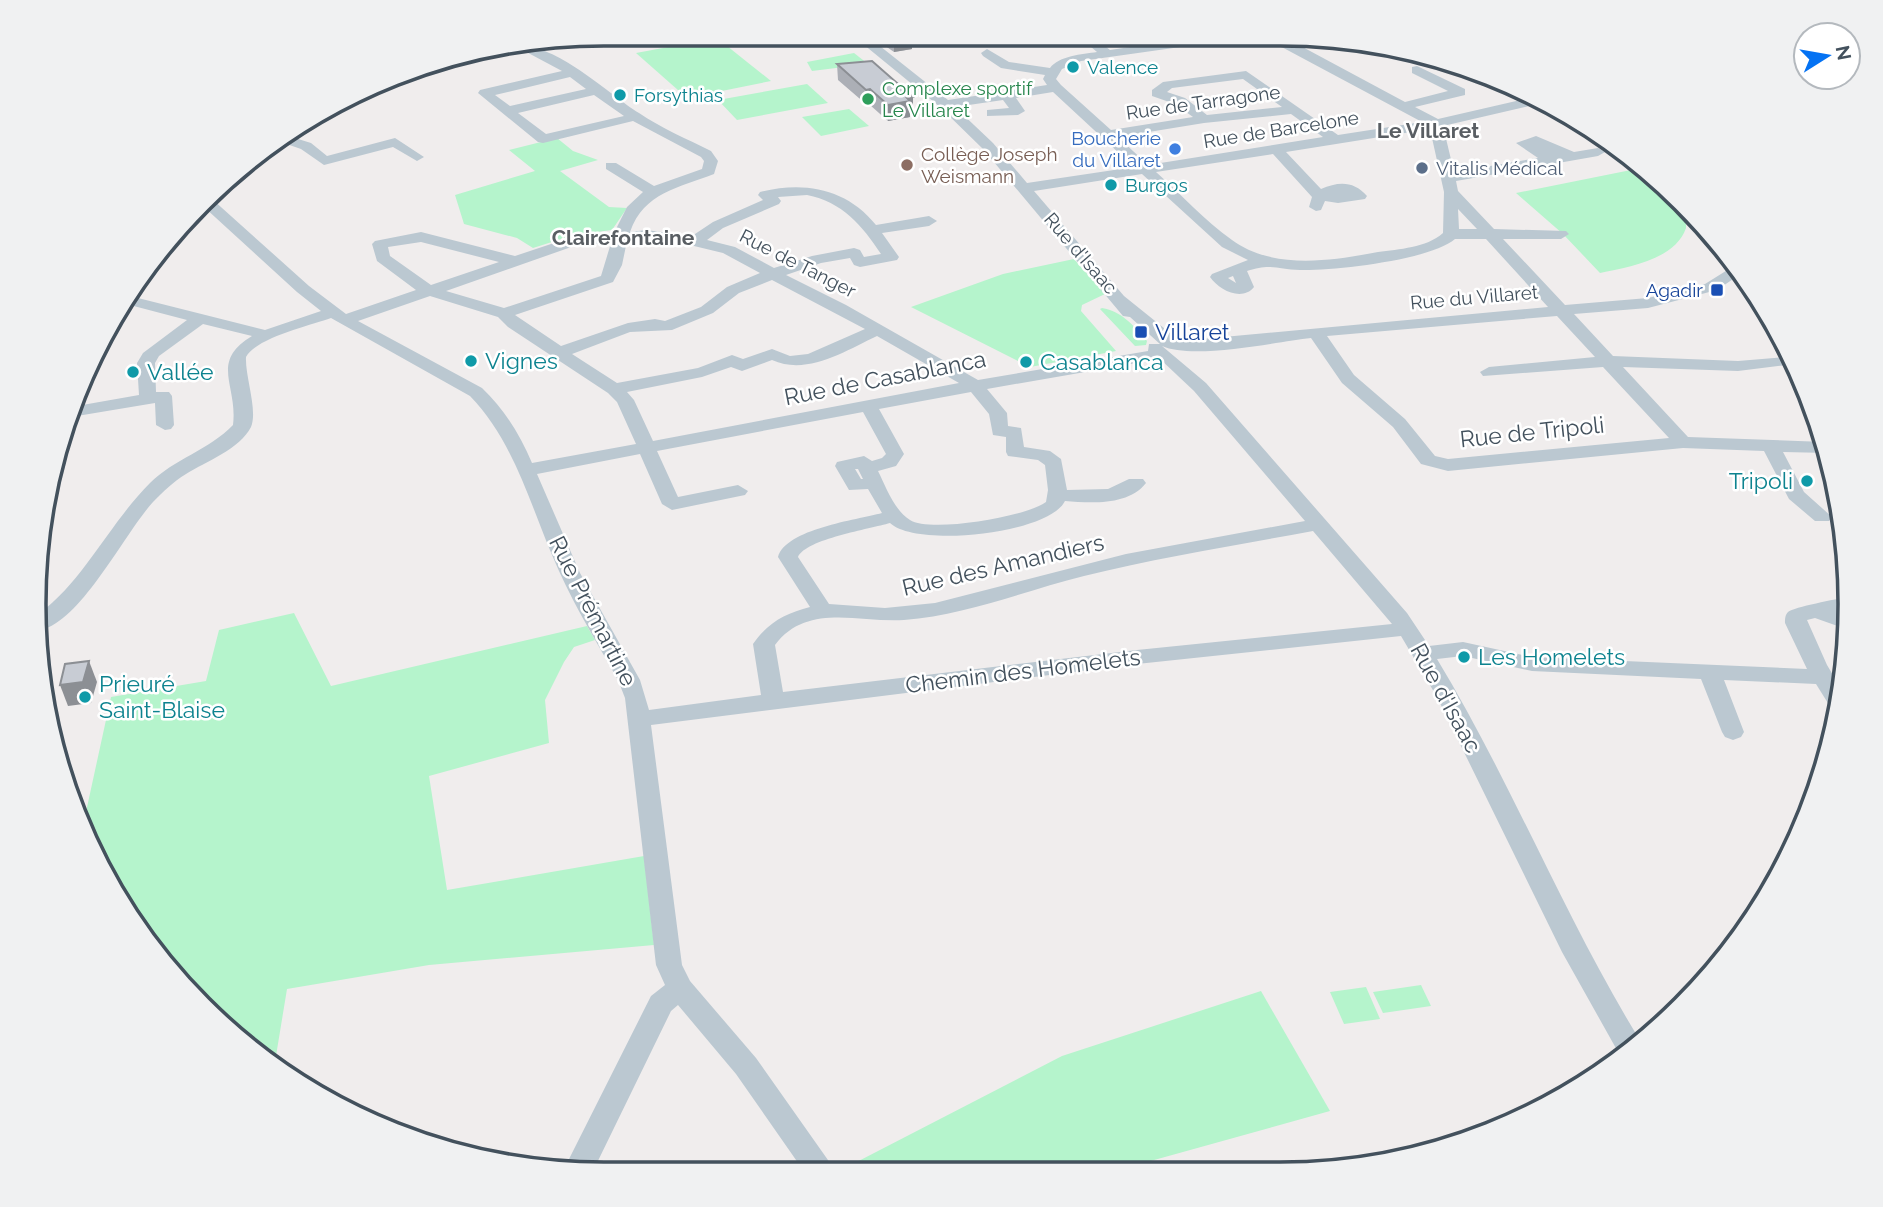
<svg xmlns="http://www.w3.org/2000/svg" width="1883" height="1207" font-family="Raleway,sans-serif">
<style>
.green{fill:#b5f4cc}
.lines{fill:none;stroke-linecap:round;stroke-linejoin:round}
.minor{fill:#bbc8d1;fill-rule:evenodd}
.wall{fill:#acafb6}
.shaded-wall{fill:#8c8f94}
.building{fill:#c8ccd4;stroke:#8c8f94;stroke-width:2}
.culture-dot{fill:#0f9aa8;stroke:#fff;stroke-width:2.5}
.leisure-dot{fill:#2e9e5b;stroke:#fff;stroke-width:2.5}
.shop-dot{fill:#3f7fe0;stroke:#fff;stroke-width:2.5}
.education-dot{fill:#8d6e63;stroke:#fff;stroke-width:2.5}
.service-dot{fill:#5c6f8a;stroke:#fff;stroke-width:2.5}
.transit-dot{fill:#1a4fb4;stroke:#fff;stroke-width:2.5}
.labels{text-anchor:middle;stroke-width:5;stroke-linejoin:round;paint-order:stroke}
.far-culture-label{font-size:19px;fill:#0d838f;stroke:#fff;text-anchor:start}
.far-leisure-label{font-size:19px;fill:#27864d;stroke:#fff;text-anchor:start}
.far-street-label{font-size:19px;fill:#43515d;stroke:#fff}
.far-shop-label{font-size:19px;fill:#366cbe;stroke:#fff;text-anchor:end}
.far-education-label{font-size:19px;fill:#785e54;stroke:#fff;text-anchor:start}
.far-service-label{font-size:19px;fill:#4e5e75;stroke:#fff;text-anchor:start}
.far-transit-label{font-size:19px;fill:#164399;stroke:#fff;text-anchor:end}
.far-quarter-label{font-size:21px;font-weight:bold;fill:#595e63;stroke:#fff}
.transit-label{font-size:23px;fill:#164399;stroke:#fff;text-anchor:start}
.culture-label{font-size:23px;fill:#0d838f;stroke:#fff;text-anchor:start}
.street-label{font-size:23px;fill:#43515d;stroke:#fff}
.rim{fill:none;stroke:#43515d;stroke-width:3.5}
</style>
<rect width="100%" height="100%" fill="#f0eded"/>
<g class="green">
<path d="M717 38 771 81 687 98 636 53Z"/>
<path d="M854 53 868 64 812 71 807 62Z"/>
<path d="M807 84 828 103 737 120 718 100Z"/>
<path d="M849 109 869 126 821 136 802 117Z"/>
<path d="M557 138 573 151 598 160 560 171 609 207 627 208 612 230 574 235 533 248 517 238 464 224 455 195 535 171 509 150Z"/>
<path d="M1631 170C1653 183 1688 199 1686 228 1675 260 1628 267 1600 273L1563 234 1516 193Z"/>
<path d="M1074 259 1105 294 1082 305 1081 311 1116 351 1030 367 911 307 1003 274Z"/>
<path d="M1102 308C1122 311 1135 327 1147 341L1146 345 1135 346 1100 309Z"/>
<path d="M294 613 331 686 587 626 595 640 574 647 564 662 545 700 549 743 429 776 447 890 644 856 654 945 429 965 287 989 275 1062 228 1032 129 920 84 821 111 697 206 681 219 630Z"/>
<path d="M1421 985 1431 1006 1383 1013 1373 992Z"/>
<path d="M1366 987 1380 1019 1344 1024 1330 992Z"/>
<path d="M1261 991 1330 1111 1111 1172 851 1170 847 1167 1062 1056Z"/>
</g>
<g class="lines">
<g class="minor">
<path d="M852 35H866L948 100 1047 85 1043 79 1045 75 1001 68 983 56 981 53 987 49 1009 62 1050 68C1059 56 1082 54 1097 52L1078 36H1092L1110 50 1197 37H1229L1223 41 1081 61 1062 69 1056 79 1061 85 1111 130 1193 117 1175 104 1152 96V90L1163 82 1246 71 1338 135 1422 122 1265 38H1281L1297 44 1405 102 1448 91 1412 73V67L1417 66 1465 89V95L1415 107 1438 119 1538 96 1546 102 1443 126 1454 172 1538 158 1516 143 1536 136 1574 152 1598 148 1605 152 1598 156 1456 181 1458 191 1494 229 1566 231 1569 234 1561 239H1503L1565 305 1648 298 1705 284 1737 264 1742 273 1717 290 1648 308 1574 314 1613 356 1738 361 1787 357 1790 361 1787 365 1738 371 1623 367 1688 437 1825 442 1829 453 1783 452 1804 492 1832 517 1829 521H1815L1789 499 1764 451 1683 448 1448 471 1421 464 1393 427 1342 383 1311 338C1275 342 1193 360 1162 346L1206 383 1407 613 1429 646 1463 642 1532 657 1807 669 1785 623C1785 619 1785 615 1788 612 1794 607 1837 599 1848 597L1847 609 1839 612 1847 614 1846 629 1815 618 1807 620 1827 665 1842 690 1837 710 1831 708 1816 684 1724 680 1744 732 1741 737 1733 740 1725 737 1722 732 1701 679 1532 671 1463 656 1437 659C1512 783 1565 919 1641 1042L1622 1059 1562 952 1437 697 1401 636 1137 664 651 725 682 965 690 981 756 1058 835 1170H803L736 1074 678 1005 671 1011 594 1169H564L651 996 665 985 656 965 625 698 618 680C598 644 576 609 559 571 532 512 516 443 470 396L331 318C311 325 256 338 246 357 245 377 258 410 251 427 240 449 205 462 186 474 173 482 163 492 153 502 124 534 82 620 41 630L39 614C85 579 109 524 150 483 174 459 209 450 233 425 238 385 209 362 252 336L203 324 159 356 155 363 156 392H169L172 396 174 425 171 429 165 430 156 425 155 403 65 418 71 407 139 395 137 363 143 353 187 320 126 304 130 296 265 330 321 311 297 292 204 207 212 199 309 286 346 314 416 290 377 261 372 244 375 241 421 232 515 256 575 236 614 233 627 207 643 192 606 169V163H616L654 186 702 169 704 161 701 157 633 121 543 143 538 142 478 93 480 90 562 71 517 47C554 41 608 94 639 113 661 128 687 139 711 151L718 161 714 174C679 188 644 192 630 232L646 230 692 236 713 222 763 200 758 195 760 192C804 181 846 188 876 225L929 216 937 221 929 226 882 233 899 257 897 260 860 267 854 265 850 258 821 263 786 275 846 305 978 380 1148 351 1149 344H1160L1130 317 1123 316 983 149 940 107ZM570 77 586 89 510 106 495 95ZM1243 79 1282 107 1207 115 1185 98 1167 92 1172 88ZM1053 92 1134 167 1027 183 993 143 955 107 1003 100 1009 108 987 110V116L1018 115 1025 111 1016 98ZM594 95 624 116 546 134 518 113ZM1291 114 1323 137 1148 165 1118 137 1204 123ZM1430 129 1444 192 1443 233C1426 248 1399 249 1378 252 1331 261 1273 270 1232 240 1205 221 1181 194 1156 172L1273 154 1312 197 1309 207 1316 211 1321 210 1325 201 1338 203 1365 199 1367 196C1354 181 1339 181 1321 189L1286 152ZM1142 174 1222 247 1248 260 1212 274 1210 277C1219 290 1242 302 1254 287L1247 271C1270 263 1277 269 1300 270 1333 271 1431 260 1455 239H1486L1548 307 1180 341 1124 296 1034 191ZM807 195C842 202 862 225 881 254L864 257 860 250 854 248 812 256 774 268 735 247 707 240 723 228 779 204 781 201 778 197ZM1458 209 1477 229H1459ZM646 240 694 246 723 253 760 273 727 287 701 307 665 321 655 319 628 323 561 346 515 315 613 282 622 265 627 241ZM421 242 499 262 431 285 390 256 388 247ZM611 243 601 276 504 308 446 291 577 245ZM1233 276 1236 283 1228 278ZM772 280 865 329 808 354 790 356 772 349 743 359 732 355 698 368 617 383 572 354 630 332 672 330 713 313 739 293ZM430 296 498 317 508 327 608 393 617 402 636 444 532 463C520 435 505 410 482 388L358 321ZM1557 316 1595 357 1489 367 1480 372 1483 376 1603 367 1669 438 1448 459 1435 456 1405 419 1354 375 1327 336ZM877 336 959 383 653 441 634 400 627 392 702 377 731 367 742 371 772 360C807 376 845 351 877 336ZM1160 359 1194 391 1305 521 1126 554 935 603 885 608 829 604 798 557C806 539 870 529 890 523 916 548 1049 534 1065 501 1091 503 1128 506 1146 483L1143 479H1129L1108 489 1067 490 1061 459 1050 451 1024 447 1021 428 1008 426 1007 413 987 389ZM971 392 989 414 993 435 1006 437V452L1008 456 1038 460 1045 465 1048 490 1046 502C1026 517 930 533 910 520 894 510 886 487 878 471L896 466 904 454 879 409ZM863 412 886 454 882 458 872 461 864 456 837 462 835 466 849 490 868 489 882 513C856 520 786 529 778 557L810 607C786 613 767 623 753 644L761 695 649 710 640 680 580 573 537 474 640 454 662 504 672 510 745 495 748 491 738 485 678 497 657 451ZM855 469H858L863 479H861ZM1313 531 1392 624 1137 650 783 692 775 645C807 602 860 623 904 620 966 615 1024 591 1084 576 1160 557 1237 545 1313 531Z"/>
<path d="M506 50 371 94 361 93C398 74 465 51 506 50Z"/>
<path d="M282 134 311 143 327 156 395 138 424 157 417 161 393 147 324 165 301 149 275 140Z"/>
</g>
</g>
<g class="wall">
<path d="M874 35H908L912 49 894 52 874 38Z"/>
<path d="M837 64 913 97V113L910 114V117L888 121 870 105H867L838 80Z"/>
</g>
<g class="shaded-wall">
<path d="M912 38V49L894 52V41Z"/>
<path d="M870 89V105H867L866 90Z"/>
<path d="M913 97V113L910 114V117L888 121V105Z"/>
<path d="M89 661 97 682 91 703 68 706 60 685Z"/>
</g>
<g class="building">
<path d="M886 35H908L912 38 894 41Z"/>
<path d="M872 61 913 97 907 98 910 101 888 105 870 89 866 90 837 64Z"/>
<path d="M89 661 83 682 60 685 65 664Z"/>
</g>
<g class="culture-dot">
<circle cx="1073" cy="67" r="7"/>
<circle cx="620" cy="95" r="7"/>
<circle cx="1111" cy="185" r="7"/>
<circle cx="471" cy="361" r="7"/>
<circle cx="1026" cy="362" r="7"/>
<circle cx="133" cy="372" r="7"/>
<circle cx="1807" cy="481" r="7"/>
<circle cx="1464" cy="657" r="7"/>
<circle cx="85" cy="697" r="7"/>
</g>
<circle class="leisure-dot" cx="868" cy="99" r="7"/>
<circle class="shop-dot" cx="1175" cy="149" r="7"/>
<circle class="education-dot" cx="907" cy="165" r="7"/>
<circle class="service-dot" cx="1422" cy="168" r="7"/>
<g class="transit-dot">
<rect x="1710" y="283" width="14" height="14" rx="3.5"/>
<rect x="1134" y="325" width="14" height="14" rx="3.5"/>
</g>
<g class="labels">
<g class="far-culture-label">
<text x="1087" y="74">Valence</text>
<text x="634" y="102">Forsythias</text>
<text x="1125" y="192">Burgos</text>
</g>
<g class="far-leisure-label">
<text x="882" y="95">Complexe sportif<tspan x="882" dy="22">Le Villaret</tspan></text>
</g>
<g class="far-street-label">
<text transform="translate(1203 102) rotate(-8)" y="7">Rue de Tarragone</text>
<text transform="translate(1281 129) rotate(-9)" y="7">Rue de Barcelone</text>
<text transform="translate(1081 253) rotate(49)" y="7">Rue d'Isaac</text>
<text transform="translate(798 263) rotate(27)" y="7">Rue de Tanger</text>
<text transform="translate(1474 297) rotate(-5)" y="7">Rue du Villaret</text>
</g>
<g class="far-shop-label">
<text x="1161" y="145">Boucherie<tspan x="1161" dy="22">du Villaret</tspan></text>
</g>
<g class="far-education-label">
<text x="921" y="161">Collège Joseph<tspan x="921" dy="22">Weismann</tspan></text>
</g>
<g class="far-service-label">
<text x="1436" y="175">Vitalis Médical</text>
</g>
<g class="far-transit-label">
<text x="1703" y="297">Agadir</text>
</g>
<g class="far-quarter-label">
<text x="1428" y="138">Le Villaret</text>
<text x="623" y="245">Clairefontaine</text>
</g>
<g class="transit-label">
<text x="1155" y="340">Villaret</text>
</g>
<g class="culture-label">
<text x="485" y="369">Vignes</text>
<text x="1040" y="370">Casablanca</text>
<text x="147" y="380">Vallée</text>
<text x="1793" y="489" text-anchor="end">Tripoli</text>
<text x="1478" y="665">Les Homelets</text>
<text x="99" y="692">Prieuré<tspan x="99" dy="26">Saint-Blaise</tspan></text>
</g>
<g class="street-label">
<text transform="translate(885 378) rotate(-11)" y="8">Rue de Casablanca</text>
<text transform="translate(1532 432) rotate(-6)" y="8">Rue de Tripoli</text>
<text transform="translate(1003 565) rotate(-13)" y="8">Rue des Amandiers</text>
<text transform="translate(593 611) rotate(63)" y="8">Rue Prémartine</text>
<text transform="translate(1023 671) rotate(-7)" y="8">Chemin des Homelets</text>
<text transform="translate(1446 698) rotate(61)" y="8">Rue d'Isaac</text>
</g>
</g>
<path d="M0 0H1883V1207H0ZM604 46H1280A558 558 0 0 1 1838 604V604A558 558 0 0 1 1280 1162H604A558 558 0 0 1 46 604V604A558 558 0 0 1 604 46Z" fill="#f0f1f2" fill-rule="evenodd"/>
<path class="rim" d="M604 46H1280A558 558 0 0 1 1838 604V604A558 558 0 0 1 1280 1162H604A558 558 0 0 1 46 604V604A558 558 0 0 1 604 46Z"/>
<g transform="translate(1827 56) rotate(79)"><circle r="33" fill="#ffffff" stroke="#b4b9be" stroke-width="2"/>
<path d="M0-5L12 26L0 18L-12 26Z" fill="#0472f3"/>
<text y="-10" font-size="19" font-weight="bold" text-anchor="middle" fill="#43515d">N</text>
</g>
</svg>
